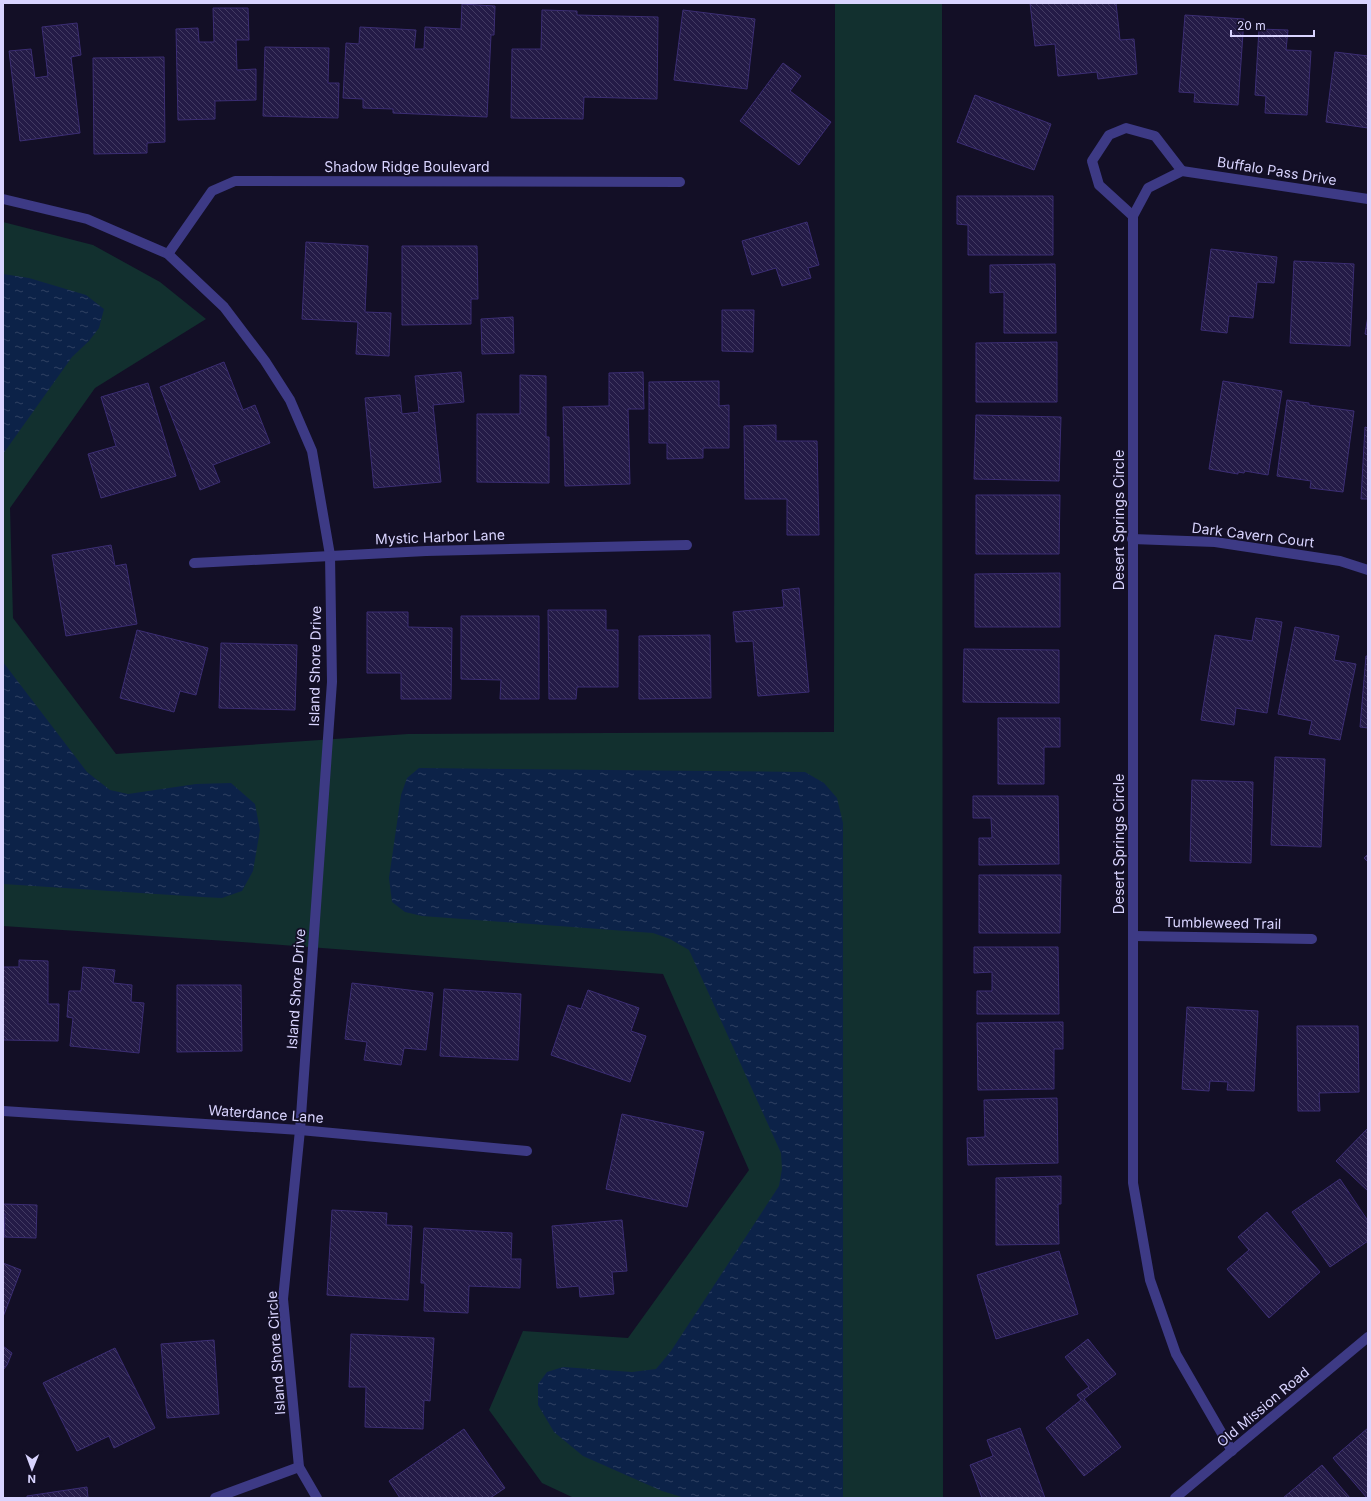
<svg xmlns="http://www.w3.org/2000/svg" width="1371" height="1501" font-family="Inter,sans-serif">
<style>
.grass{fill:#12302f}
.water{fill:url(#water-ripples)}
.building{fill:url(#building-back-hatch);stroke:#3b2d73}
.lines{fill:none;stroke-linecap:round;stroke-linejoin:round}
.minor{stroke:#3d3a85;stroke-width:10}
.labels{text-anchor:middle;stroke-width:3.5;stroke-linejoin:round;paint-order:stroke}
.street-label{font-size:14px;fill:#d9d4ff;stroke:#130f26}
</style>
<defs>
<pattern id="water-ripples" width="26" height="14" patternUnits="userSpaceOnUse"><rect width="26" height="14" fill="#0c2248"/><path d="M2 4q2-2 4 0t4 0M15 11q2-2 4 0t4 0" fill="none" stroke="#2f4163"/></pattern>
<pattern id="building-back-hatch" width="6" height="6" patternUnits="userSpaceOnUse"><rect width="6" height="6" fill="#241b47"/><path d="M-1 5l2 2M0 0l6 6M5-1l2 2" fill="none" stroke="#433b63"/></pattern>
</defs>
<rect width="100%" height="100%" fill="#130f26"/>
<path class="grass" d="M835 3H942L943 1498H574L542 1483 489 1410 523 1331 628 1338 749 1170 663 974 269 944 3 926V222L93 245 160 282 206 319 95 388 10 508 13 618 116 754 408 734 834 732Z"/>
<g class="water">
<path d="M3 274 29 278 86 295 104 309 99 328 89 341 72 357 3 454Z"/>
<path d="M3 662 87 772 110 790 128 794 196 784 231 783 255 804 260 830 253 871 242 891 222 898 202 897 3 884Z"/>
<path d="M419 768 805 772 824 783 837 798 843 823V1498H685L662 1491 583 1456 554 1432 538 1405V1384L547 1372 563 1367 632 1372 656 1369 671 1351 779 1186 782 1169 781 1153 689 950 670 939 653 933 422 916 405 912 392 902 389 878 401 795 407 778Z"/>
</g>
<g class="building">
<path d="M1030 3H1116L1120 40 1134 39 1137 74 1098 79 1097 72 1058 76 1055 44 1035 46Z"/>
<path d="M462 4 495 6 494 35H491L487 117 393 113V109L363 108V99L343 98 346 43 359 44 360 27 416 30 414 49H424L425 27 461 29Z"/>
<path d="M213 8H248L249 40H236L237 70 256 69V100L215 101V119L178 120 176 29 198 28 199 42H214Z"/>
<path d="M542 10 577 11V15L658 17 657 99 584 97 583 119 511 118 512 49H541Z"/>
<path d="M683 10 755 19 747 89 674 80Z"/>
<path d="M1185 15 1244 19 1238 105 1194 102 1195 93 1179 92Z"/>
<path d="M77 23 81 55 71 57 80 133 20 141 9 51 31 49 35 78 48 76 42 27Z"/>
<path d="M1259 29 1288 30 1286 50 1311 51 1307 115 1265 113 1266 96 1255 95Z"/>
<path d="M265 47 329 48 328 83H339L338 118 263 116Z"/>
<path d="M1335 52 1368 56V128L1326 122Z"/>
<path d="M164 57 165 142 147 143V153L94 154 93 58Z"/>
<path d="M783 63 801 76 790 91 831 122 799 165 740 121Z"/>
<path d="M975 95 1051 124 1034 170 957 142Z"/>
<path d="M957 196H1053V255H968V225L957 224Z"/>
<path d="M807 222 819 265 808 268 811 278 782 286 776 268 752 275 742 241Z"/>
<path d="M306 242 368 246 365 312 391 313 389 356 356 354 358 322 302 319Z"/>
<path d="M402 246H477L478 299H471V324L402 325Z"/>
<path d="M1211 249 1277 257 1274 283 1257 282 1253 318 1229 316 1227 333 1201 330Z"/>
<path d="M1294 261 1354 264 1350 346 1290 343Z"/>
<path d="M1055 264 1056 333H1004V292L990 293V265Z"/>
<path d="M722 310H754L753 352 722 351Z"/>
<path d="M1368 316V335L1365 334Z"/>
<path d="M513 317 514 353 482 354 481 319Z"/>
<path d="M1057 342V402H976V343Z"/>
<path d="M224 362 243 410 255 405 270 443 213 465 220 482 200 490 160 387Z"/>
<path d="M461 372 464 402 433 405 441 482 374 488 365 398 400 395 402 414 419 412 415 376Z"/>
<path d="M643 372 644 409H628L630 484 565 486 563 407 609 406V373Z"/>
<path d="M520 375 546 376V437H549V483L477 482V414H520Z"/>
<path d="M719 381V406L729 405V448H703V458L667 459V443H649V382Z"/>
<path d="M1223 381 1282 391 1268 475 1245 471 1244 473 1238 472V474L1209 469Z"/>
<path d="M148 383 176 476 101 498 88 454 116 446 101 397Z"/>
<path d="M1287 400 1309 403V405L1354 411 1343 492 1310 488 1311 481 1277 476Z"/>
<path d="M976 415 1061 417 1059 481 974 479Z"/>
<path d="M776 425V441H817L819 535H787V499H745L744 426Z"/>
<path d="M1365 427 1368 428V499H1361Z"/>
<path d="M976 495H1060L1059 554H976Z"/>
<path d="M111 545 115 566 126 564 137 624 66 636 52 555Z"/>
<path d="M1060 573V627H975V574Z"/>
<path d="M799 588 809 692 758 696 753 641 736 642 733 612 784 607 782 590Z"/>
<path d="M548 610H606V630H618V687H577L576 699H549Z"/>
<path d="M367 612H408V627L452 628 451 699H401V673H367Z"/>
<path d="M461 616H539V699H500L501 680 461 679Z"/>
<path d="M1256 618 1282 622 1267 713 1236 708 1234 725 1201 720 1215 635 1252 641Z"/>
<path d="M1295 627 1339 636 1334 660 1356 664 1340 740 1309 734 1312 721 1278 714Z"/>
<path d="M137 630 208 648 196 695 180 691 174 712 120 698Z"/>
<path d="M710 635 711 698 639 699V636Z"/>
<path d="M221 643 297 645 295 710 219 708Z"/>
<path d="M964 649 1059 650V703L963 702Z"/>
<path d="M1366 656H1368V728L1360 727Z"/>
<path d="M998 718H1060V747H1044V784H998Z"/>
<path d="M1275 757 1325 759 1321 847 1271 845Z"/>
<path d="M1192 780 1253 782 1251 863 1190 861Z"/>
<path d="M973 796H1058L1059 864 979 865V838H992L991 818H973Z"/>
<path d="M1368 854V862L1364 858Z"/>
<path d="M979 875H1061L1060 933H979Z"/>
<path d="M974 947H1058L1059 1014H977V991H992V972L974 973Z"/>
<path d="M19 960 48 961V1004H59L58 1041 3 1040V967H19Z"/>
<path d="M83 967 115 970 113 983 132 985 131 1002 144 1003 139 1053 70 1046 73 1018 67 1017 69 991H81Z"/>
<path d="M352 983 433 993 426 1050 404 1048 401 1065 364 1060 367 1042 345 1039Z"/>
<path d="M177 985H241L242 1051 177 1052Z"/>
<path d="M444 989 521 994 518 1060 440 1056Z"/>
<path d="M588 990 639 1008 631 1031 646 1036 630 1082 551 1055 568 1005 581 1009Z"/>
<path d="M1187 1007 1258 1011 1254 1091 1227 1090 1228 1082 1210 1081 1209 1091 1182 1089Z"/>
<path d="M1063 1022V1049H1054V1089L978 1090 977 1023Z"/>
<path d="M1297 1026H1358L1359 1092 1319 1093 1320 1111H1298Z"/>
<path d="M1057 1098 1058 1163 968 1165 967 1138 985 1137 984 1100Z"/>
<path d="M622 1114 704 1132 687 1207 606 1189Z"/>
<path d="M1368 1128V1191L1336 1161Z"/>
<path d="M1061 1176V1204H1058L1059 1244 996 1245V1178Z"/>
<path d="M1340 1179 1368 1221V1241L1330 1267 1292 1212Z"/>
<path d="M3 1204 37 1205 36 1238 4 1237 5 1214H3Z"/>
<path d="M332 1210 387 1213 386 1225 412 1226 408 1300 327 1295Z"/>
<path d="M1267 1212 1320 1272 1269 1318 1227 1269 1249 1250 1238 1237Z"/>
<path d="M622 1220 627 1271 612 1272 614 1294 580 1297 579 1286 557 1288 552 1226Z"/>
<path d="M424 1228 512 1233 511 1259H521L520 1288 469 1286 468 1313 424 1311 425 1283H421Z"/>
<path d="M1059 1251 1078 1314 996 1339 977 1275Z"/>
<path d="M3 1263 21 1270 3 1317Z"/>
<path d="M351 1334 434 1338 430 1401 424 1400 423 1429 365 1427 366 1387H349Z"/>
<path d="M1088 1339 1116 1374 1084 1399 1121 1447 1084 1476 1046 1428 1081 1400 1077 1395 1089 1387 1065 1357Z"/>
<path d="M214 1340 219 1414 167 1418 161 1344Z"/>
<path d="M3 1346 12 1353 7 1365 3 1370Z"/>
<path d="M115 1348 155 1428 114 1448 109 1436 77 1451 43 1383Z"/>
<path d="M1020 1428 1045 1498H982L970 1465 993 1456 987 1440Z"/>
<path d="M1368 1428V1498H1367L1333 1458Z"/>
<path d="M464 1429 505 1488 490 1498H400L389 1481Z"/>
<path d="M1322 1465 1350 1498H1283Z"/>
<path d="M87 1487 88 1498H27V1496Z"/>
</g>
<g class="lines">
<g class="minor">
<path d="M3 199 87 219 168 254 224 307 265 361 290 400 312 451 330 555 332 682 300 1130 283 1299 299 1467 317 1498"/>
<path d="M1133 216 1099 185 1092 161 1109 135 1126 128 1155 136 1182 171"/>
<path d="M168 254 212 191 235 181 680 182"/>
<path d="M1132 539 1215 542 1340 561 1368 570"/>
<path d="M194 563 426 551 687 545"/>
<path d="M1133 936 1312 939"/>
<path d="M3 1111 300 1130 527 1151"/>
<path d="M1232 1451 1176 1354 1150 1280 1133 1183V216L1148 188 1182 171 1368 199"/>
<path d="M215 1498 299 1467"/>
<path d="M1175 1498 1368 1337"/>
</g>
</g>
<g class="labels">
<g class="street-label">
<text x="407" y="172">Shadow Ridge Boulevard</text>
<text transform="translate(1277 171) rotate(9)" y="5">Buffalo Pass Drive</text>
<text transform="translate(1119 520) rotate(-90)" y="5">Desert Springs Circle</text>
<text transform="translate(1253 535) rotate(7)" y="5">Dark Cavern Court</text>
<text transform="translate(440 537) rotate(-2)" y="5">Mystic Harbor Lane</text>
<text transform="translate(315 666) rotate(-89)" y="5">Island Shore Drive</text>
<text transform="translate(1119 844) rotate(-90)" y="5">Desert Springs Circle</text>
<text transform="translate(1223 923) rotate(1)" y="5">Tumbleweed Trail</text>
<text transform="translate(296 989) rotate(-86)" y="5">Island Shore Drive</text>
<text transform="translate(266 1114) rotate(4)" y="5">Waterdance Lane</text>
<text transform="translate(276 1353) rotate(-94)" y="5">Island Shore Circle</text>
<text transform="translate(1263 1407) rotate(-40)" y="5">Old Mission Road</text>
</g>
</g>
<rect width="1371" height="1501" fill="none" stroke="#d9d4ff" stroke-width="8"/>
<g transform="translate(32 1469) rotate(181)" stroke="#130f26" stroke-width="3" paint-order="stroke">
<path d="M0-3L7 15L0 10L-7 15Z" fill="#d9d4ff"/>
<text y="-6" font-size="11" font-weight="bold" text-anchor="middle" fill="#d9d4ff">N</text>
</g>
<path d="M1231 30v6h83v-6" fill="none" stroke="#d9d4ff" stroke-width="2"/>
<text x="1237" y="30" font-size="12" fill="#d9d4ff" stroke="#130f26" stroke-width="3" paint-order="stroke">20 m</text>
</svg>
